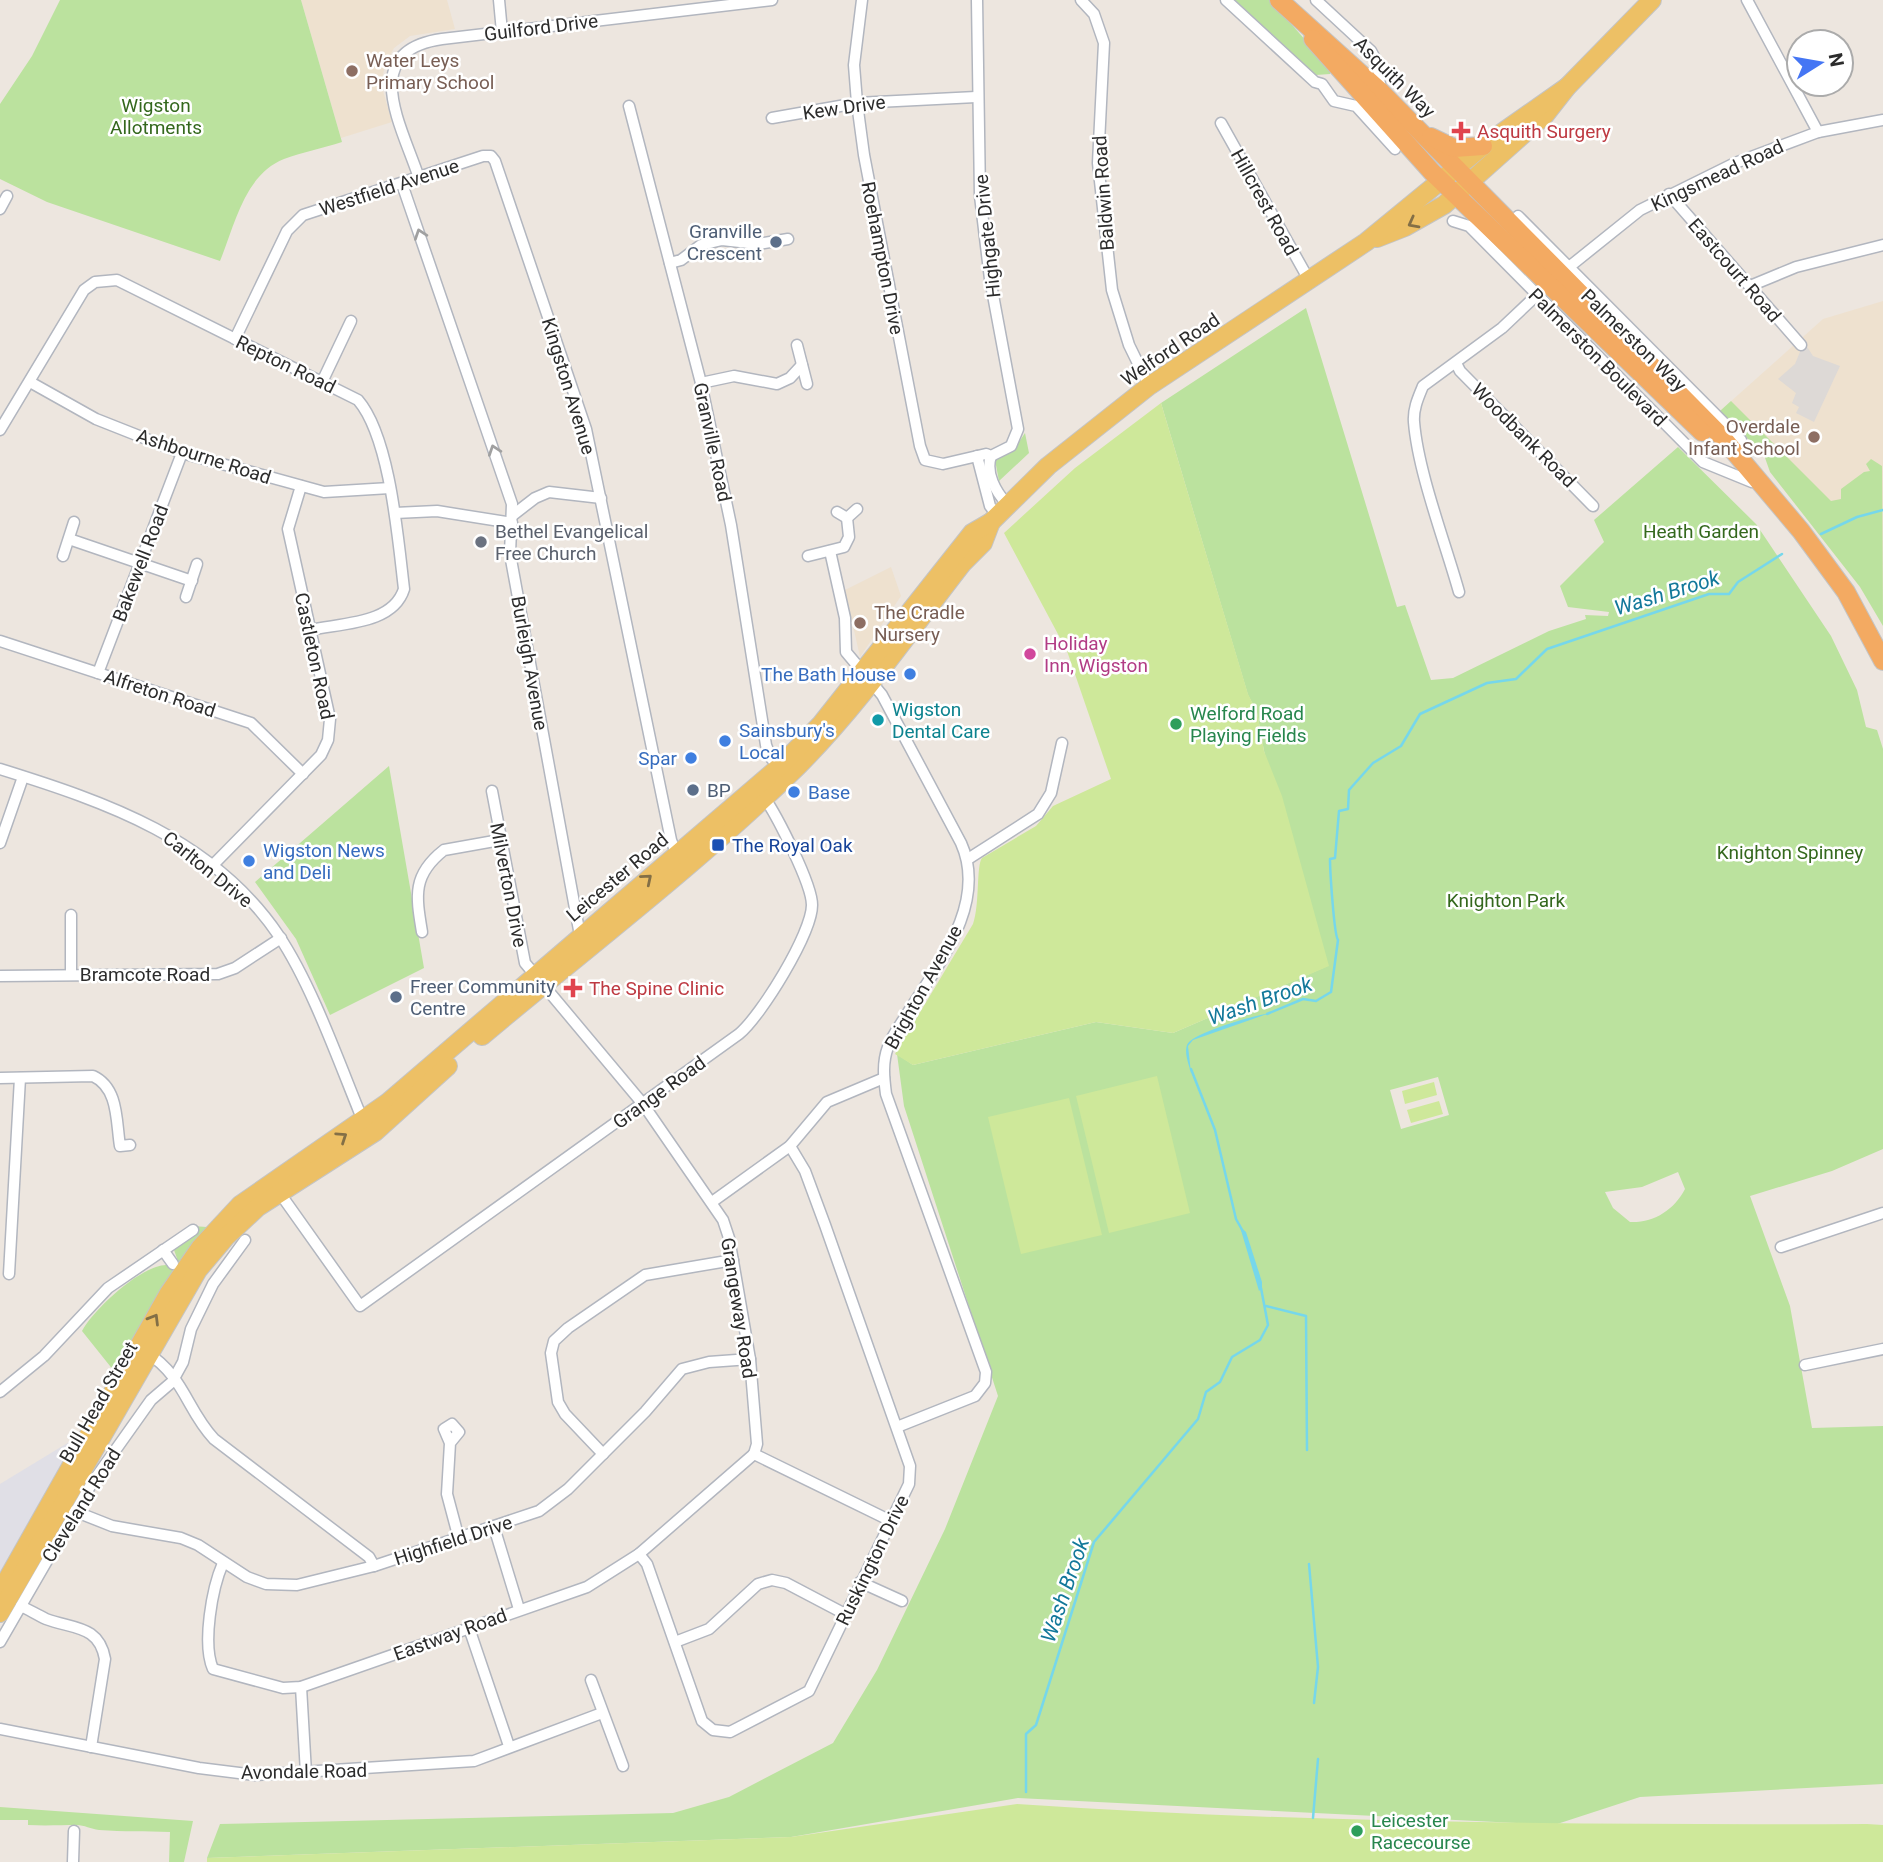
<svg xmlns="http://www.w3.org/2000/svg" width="1883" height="1862" font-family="Roboto,sans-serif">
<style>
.industrial{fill:#e0dfe6}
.education{fill:#eee1cf}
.green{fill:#bbe29e;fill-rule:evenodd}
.pitch{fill:#cee89a}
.plaza{fill:#ddd9d6}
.water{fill:#76d7eb}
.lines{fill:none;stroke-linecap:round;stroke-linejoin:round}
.stream{stroke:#76d7eb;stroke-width:2.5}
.minor-casing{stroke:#b2b6bf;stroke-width:13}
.primary-casing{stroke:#c4c4c4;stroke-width:20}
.trunk-casing{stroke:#c4c4c4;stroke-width:20}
.minor{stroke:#fff;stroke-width:10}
.primary{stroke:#edc065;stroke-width:18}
.trunk{stroke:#f3aa62;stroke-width:18}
.oneway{stroke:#836f46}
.oneway2{stroke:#a0a0a0}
.education-dot{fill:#8d6e63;stroke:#fff;stroke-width:2.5}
.health-dot{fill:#e0444e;stroke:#fff;stroke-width:2.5}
.service-dot{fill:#5c6f8a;stroke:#fff;stroke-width:2.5}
.worship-dot{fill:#6b7280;stroke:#fff;stroke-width:2.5}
.hotel-dot{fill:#d1479c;stroke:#fff;stroke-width:2.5}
.shop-dot{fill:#3f7fe0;stroke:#fff;stroke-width:2.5}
.culture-dot{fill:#0f9aa8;stroke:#fff;stroke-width:2.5}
.leisure-dot{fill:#2e9e5b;stroke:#fff;stroke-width:2.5}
.transit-dot{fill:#1a4fb4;stroke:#fff;stroke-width:2.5}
.labels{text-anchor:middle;stroke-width:5;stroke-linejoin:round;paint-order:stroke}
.street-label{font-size:19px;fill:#2c2c2c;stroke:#fff}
.education-label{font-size:19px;fill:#785e54;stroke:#fff;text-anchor:start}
.park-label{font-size:19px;fill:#34681d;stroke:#fff}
.health-label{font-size:19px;fill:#be3a42;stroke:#fff;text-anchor:start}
.service-label{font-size:19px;fill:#4e5e75;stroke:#fff;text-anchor:start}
.worship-label{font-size:19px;fill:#5b616d;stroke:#fff;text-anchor:start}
.hotel-label{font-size:19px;fill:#b23c85;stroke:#fff;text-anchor:start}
.shop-label{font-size:19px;fill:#366cbe;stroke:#fff;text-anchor:start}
.culture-label{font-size:19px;fill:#0d838f;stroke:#fff;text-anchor:start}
.leisure-label{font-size:19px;fill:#27864d;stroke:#fff;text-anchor:start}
.transit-label{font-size:19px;fill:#164399;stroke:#fff;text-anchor:start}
.water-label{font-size:21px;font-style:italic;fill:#12789a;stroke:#fff}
</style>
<rect width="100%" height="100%" fill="#ede6df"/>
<path class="industrial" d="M79 1436 0 1580V1484Z"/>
<g class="education">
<path d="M301 0H447L455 29 410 36 394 48 385 65 381 84 392 122 341 138Z"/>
<path d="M1883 301V622L1849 562 1771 463 1720 411 1823 319Z"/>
<path d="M891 567 901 596 860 657 845 590Z"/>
</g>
<g class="green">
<path d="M60 0H301L342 142C323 148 303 152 284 159 244 175 235 225 220 261L47 202 0 179V104L32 56Z"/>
<path d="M1235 0H1270L1330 68V74L1316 75Z"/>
<path d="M1306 308 1397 607 1405 605 1431 680 1453 678 1549 631 1586 619 1585 615 1608 616 1609 612 1568 607 1560 586 1604 542 1594 520 1678 447 1756 524 1831 636 1857 690 1866 727 1877 730 1883 749V1149L1832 1171 1750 1196 1790 1306 1812 1428 1883 1426V1784L1640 1797 1554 1825 1018 1798 791 1837 207 1858 220 1824 673 1813 729 1797 833 1743 877 1670 945 1529 998 1396 904 1106 897 1054 913 1065 1096 1022 1173 1033 1323 968 1264 751 1257 712 1248 695 1161 403ZM1438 1077 1449 1115 1401 1129 1390 1090ZM1678 1172 1685 1189C1674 1210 1654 1223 1630 1222L1613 1208 1605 1192 1642 1187Z"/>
<path d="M1731 401 1831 501 1841 499V489L1864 472 1870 471 1866 464 1871 459 1882 466 1883 626 1860 587 1770 472 1764 455 1720 411Z"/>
<path d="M1025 433 1029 453 999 481 995 460 1013 451Z"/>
<path d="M389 766 424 968 330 1015 296 939 255 882Z"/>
<path d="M192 1226 207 1227 179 1264 174 1250Z"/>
<path d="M166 1265 172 1269 178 1265 114 1371 82 1331C94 1309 140 1266 166 1265Z"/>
<path d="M0 1807 193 1821 184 1862H169L170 1832C145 1831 124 1832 99 1830 91 1829 84 1825 77 1825 61 1825 46 1826 28 1825V1820H0Z"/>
</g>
<g class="pitch">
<path d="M1161 403 1248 694 1257 712 1264 751 1282 796 1329 966 1173 1033 1096 1022 913 1065 895 1054 973 924C980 904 976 866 982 858L1036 826 1053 806 1111 779 1067 651 1004 533 1075 468Z"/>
<path d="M1157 1076 1190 1213 1109 1233 1076 1096Z"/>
<path d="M1434 1082 1437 1095 1405 1104 1402 1091Z"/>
<path d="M1069 1098 1102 1235 1021 1254 988 1117Z"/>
<path d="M1439 1101 1443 1114 1411 1123 1407 1110Z"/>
<path d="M1017 1804C1300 1823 1583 1825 1867 1824L1883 1825V1862H207V1858L791 1837Z"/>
</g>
<path class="plaza" d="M1804 342 1813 356 1840 366 1814 422 1796 413 1799 407 1792 403 1796 393 1778 379 1795 364Z"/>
<g class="water">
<path d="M1270 1013 1193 1040 1188 1046 1191 1073C1189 1065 1184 1053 1187 1045 1191 1033 1256 1015 1270 1013Z"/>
<path d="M1240 1227 1246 1232 1262 1282V1288L1259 1291Z"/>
</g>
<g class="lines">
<g class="stream">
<path d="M1821 534 1857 517 1883 510"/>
<path d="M1267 1014 1303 999 1316 1001 1331 992 1338 940C1334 935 1330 870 1330 859L1335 858 1339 811 1348 809 1349 790 1373 763 1401 746 1420 714 1487 683 1516 679 1547 649 1709 594H1729L1738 582 1782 554"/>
<path d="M1191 1069 1215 1130 1236 1219 1245 1235"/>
<path d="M1266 1306 1306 1316 1307 1450"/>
<path d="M1309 1564 1318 1667 1314 1703"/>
<path d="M1026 1792V1734L1036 1725 1094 1542 1198 1419 1206 1392 1220 1382 1232 1357 1260 1340 1268 1325 1261 1288"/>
<path d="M1313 1818 1318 1759"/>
</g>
<g class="minor-casing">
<g id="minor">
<path d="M499 0 502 32"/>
<path d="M862 0 854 65 857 103 864 155 920 446 925 460 943 464 986 454 991 456 1011 446 1018 429 990 279 980 196 977 0"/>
<path d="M1081 0 1094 14 1104 43 1098 163 1112 290 1129 345 1149 386"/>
<path d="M1226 0 1315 82 1322 84 1334 101 1356 106 1395 149"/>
<path d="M1316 0 1371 51 1377 62 1381 92"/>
<path d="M1747 0 1818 132"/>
<path d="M629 106 701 383 731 525 766 745 771 758 783 771"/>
<path d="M772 118 857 103 976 97"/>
<path d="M1221 123 1309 280"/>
<path d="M419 178C402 126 357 51 442 39L772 0"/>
<path d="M402 184 512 504 510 554 579 930 585 938"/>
<path d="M1669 194 1801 345"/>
<path d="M0 209 7 196"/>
<path d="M1518 216 1741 440"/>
<path d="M1453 221 1469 226 1703 462 1752 482"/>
<path d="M670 263 681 260 701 245 722 240 758 244 788 239"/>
<path d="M1569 267 1640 210 1735 163 1818 132 1883 120"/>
<path d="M1750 286 1796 267 1883 245"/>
<path d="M235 339 287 231 303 215 483 156H491L495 161 586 429 671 840 678 858"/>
<path d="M797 345 807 384"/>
<path d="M1456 363 1460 371 1593 506"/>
<path d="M30 382 96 419 182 453 324 492 390 488"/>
<path d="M322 382 351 321"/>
<path d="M701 383 734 376 777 384 790 378 802 365"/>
<path d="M0 430 84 290 95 282 117 280 358 400C390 437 398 539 404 589 393 624 343 623 310 630"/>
<path d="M977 456 990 506 997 515"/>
<path d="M991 456C985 473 996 492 1007 504"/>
<path d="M837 512 847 518 857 509"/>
<path d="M395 513 437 511 512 523"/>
<path d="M513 515 535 498 549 492 601 498"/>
<path d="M69 539 192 581"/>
<path d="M830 551 845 618 846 652 882 695 961 843C988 903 938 965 907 1014 901 1024 892 1035 888 1047 882 1063 884 1078 886 1094L986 1372 985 1383 975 1396 897 1427"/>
<path d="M63 556 74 522"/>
<path d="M808 556 844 547 849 537 847 518"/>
<path d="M1459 592C1445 542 1418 472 1414 422 1413 409 1418 398 1423 386L1502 328 1540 292"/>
<path d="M186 597 197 564"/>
<path d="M0 641 251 723 303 774"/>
<path d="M98 673 182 453"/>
<path d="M0 769C106 802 214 839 279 936 311 984 337 1057 359 1111L368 1124"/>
<path d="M492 791 525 963 643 1104 723 1220 729 1238 750 1359 757 1444 754 1454"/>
<path d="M0 843 23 777"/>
<path d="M968 859 1038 814 1051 793 1062 743"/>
<path d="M211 867 321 755 328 740 330 719 288 529 301 486"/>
<path d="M71 915V974"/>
<path d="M422 932C416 896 412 875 444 850L500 840"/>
<path d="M0 976 218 974 235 968 281 938"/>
<path d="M0 1078 93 1076C119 1088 116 1122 120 1146L130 1145"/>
<path d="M279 1192 360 1306 739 1034C761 1016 812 933 812 905 812 884 777 816 764 797"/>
<path d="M712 1202 790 1146 827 1102 884 1078"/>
<path d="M1781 1247 1883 1213"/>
<path d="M163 1250 173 1264"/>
<path d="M9 1274 20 1078"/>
<path d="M146 1352C185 1377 186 1409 214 1439L369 1557 374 1566 539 1511 568 1489 645 1412 682 1369 709 1362 750 1359"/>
<path d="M1805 1365 1883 1349"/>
<path d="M0 1392 44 1356 108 1288 193 1230"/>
<path d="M450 1443 444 1429 452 1424 459 1432 450 1443 447 1494 459 1539"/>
<path d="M603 1454 565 1414 558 1402 551 1353 554 1341 568 1328 645 1275 733 1260"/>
<path d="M754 1454 889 1520"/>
<path d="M74 1511 112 1526 181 1538 198 1545 247 1577 266 1584 297 1585 374 1566"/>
<path d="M494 1527 519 1609"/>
<path d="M639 1554 647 1564 702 1721 713 1730 730 1732 809 1691 909 1484 910 1466 825 1225 805 1171 790 1146"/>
<path d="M223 1563C212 1588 202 1644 213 1669L283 1688 301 1687 587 1587 639 1554 754 1454"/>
<path d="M860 1582 902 1601"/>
<path d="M21 1606C29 1610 38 1615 46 1619 73 1629 99 1625 105 1659L91 1747"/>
<path d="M469 1628 509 1746"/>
<path d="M0 1642 92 1483 151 1400 172 1382 183 1362 191 1329 213 1284 245 1240"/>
<path d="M675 1642 709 1629 758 1584 772 1580 786 1583 845 1614"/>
<path d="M591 1680 623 1766"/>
<path d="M301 1687 306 1773"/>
<path d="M0 1729 199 1768 255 1775 474 1761 602 1713"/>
<path d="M73 1862 74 1831"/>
</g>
</g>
<g class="primary-casing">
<g id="primary">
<path d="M1377 238 1405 227 1444 205 1545 115 1567 87 1652 0"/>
<path d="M482 1036C588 947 699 863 798 766 859 705 909 632 962 564L983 543 991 522"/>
<path d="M0 1592 169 1293 200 1248 240 1205 387 1103 779 767 821 724 972 533 991 522 1048 466 1149 386 1366 242 1483 146 1567 87"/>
<path d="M0 1613 198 1270 226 1237 258 1207 375 1132 448 1066"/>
</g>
</g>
<g class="trunk-casing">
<g id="trunk">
<path d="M1279 0 1381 92 1721 436 1801 531 1846 592 1883 661"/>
<path d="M1313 39 1432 172 1702 432"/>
<path d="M1431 137 1454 148 1483 146"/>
</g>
</g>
<use href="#minor" class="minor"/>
<use href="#primary" class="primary"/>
<use href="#trunk" class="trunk"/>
</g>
<defs><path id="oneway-chevron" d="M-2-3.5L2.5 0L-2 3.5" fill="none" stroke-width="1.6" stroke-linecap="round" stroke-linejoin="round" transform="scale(1.75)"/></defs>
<g class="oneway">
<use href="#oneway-chevron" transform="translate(1413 223) rotate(152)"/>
<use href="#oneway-chevron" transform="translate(647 879) rotate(-40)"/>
<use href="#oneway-chevron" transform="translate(342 1137) rotate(-34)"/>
<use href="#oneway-chevron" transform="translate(154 1319) rotate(-59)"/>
</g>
<g class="oneway2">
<use href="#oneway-chevron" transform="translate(420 234) rotate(-109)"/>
<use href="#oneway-chevron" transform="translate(494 450) rotate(-109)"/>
</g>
<g class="education-dot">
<circle cx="352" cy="71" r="7"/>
<circle cx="1814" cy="437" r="7"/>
<circle cx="860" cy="623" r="7"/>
</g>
<g class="health-dot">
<path d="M1457.5 120.5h7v7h7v7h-7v7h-7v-7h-7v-7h7z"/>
<path d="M569.5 977.5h7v7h7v7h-7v7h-7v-7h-7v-7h7z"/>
</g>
<g class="service-dot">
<circle cx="776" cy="242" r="7"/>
<circle cx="693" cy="790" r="7"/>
<circle cx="396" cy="997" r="7"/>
</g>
<circle class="worship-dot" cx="481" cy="542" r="7"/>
<circle class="hotel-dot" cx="1030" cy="654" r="7"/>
<g class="shop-dot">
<circle cx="910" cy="674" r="7"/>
<circle cx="725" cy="741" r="7"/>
<circle cx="691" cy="758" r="7"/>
<circle cx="794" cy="792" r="7"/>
<circle cx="249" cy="861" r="7"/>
</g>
<circle class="culture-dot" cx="878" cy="720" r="7"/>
<g class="leisure-dot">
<circle cx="1176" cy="724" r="7"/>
<circle cx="1357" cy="1831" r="7"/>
</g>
<rect class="transit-dot" x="711" y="838" width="14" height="14" rx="3.5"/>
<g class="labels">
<g class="street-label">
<text transform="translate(541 27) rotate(-7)" y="7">Guilford Drive</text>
<text transform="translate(1395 77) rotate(45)" y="7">Asquith Way</text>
<text transform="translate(844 107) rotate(-8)" y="7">Kew Drive</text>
<text transform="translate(1717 175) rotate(-25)" y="7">Kingsmead Road</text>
<text transform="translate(389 187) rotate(-18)" y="7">Westfield Avenue</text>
<text transform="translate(1103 193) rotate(-94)" y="7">Baldwin Road</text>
<text transform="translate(1265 202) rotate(61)" y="7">Hillcrest Road</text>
<text transform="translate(987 236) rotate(-96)" y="7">Highgate Drive</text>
<text transform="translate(883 258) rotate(79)" y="7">Roehampton Drive</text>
<text transform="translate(1735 270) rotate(49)" y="7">Eastcourt Road</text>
<text transform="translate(1634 340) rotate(44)" y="7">Palmerston Way</text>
<text transform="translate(1170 349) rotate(-34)" y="7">Welford Road</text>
<text transform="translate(1598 357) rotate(45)" y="7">Palmerston Boulevard</text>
<text transform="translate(286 364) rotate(26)" y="7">Repton Road</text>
<text transform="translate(569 386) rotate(73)" y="7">Kingston Avenue</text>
<text transform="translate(1524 435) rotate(45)" y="7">Woodbank Road</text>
<text transform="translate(713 442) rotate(78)" y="7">Granville Road</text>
<text transform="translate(204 456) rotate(18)" y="7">Ashbourne Road</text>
<text transform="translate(140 563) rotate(-69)" y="7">Bakewell Road</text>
<text transform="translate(315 656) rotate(78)" y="7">Castleton Road</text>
<text transform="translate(530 663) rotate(80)" y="7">Burleigh Avenue</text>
<text transform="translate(160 693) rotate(18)" y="7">Alfreton Road</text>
<text transform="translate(208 869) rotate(39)" y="7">Carlton Drive</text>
<text transform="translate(617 877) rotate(-40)" y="7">Leicester Road</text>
<text transform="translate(509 885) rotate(79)" y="7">Milverton Drive</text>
<text x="145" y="981">Bramcote Road</text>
<text transform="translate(923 987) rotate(-61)" y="7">Brighton Avenue</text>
<text transform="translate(659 1092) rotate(-36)" y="7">Grange Road</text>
<text transform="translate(739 1308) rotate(81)" y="7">Grangeway Road</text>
<text transform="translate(98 1402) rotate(-60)" y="7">Bull Head Street</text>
<text transform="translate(81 1505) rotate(-58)" y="7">Cleveland Road</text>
<text transform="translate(453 1540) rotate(-18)" y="7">Highfield Drive</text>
<text transform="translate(872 1560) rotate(-64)" y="7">Ruskington Drive</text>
<text transform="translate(450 1634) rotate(-20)" y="7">Eastway Road</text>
<text transform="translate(304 1771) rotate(-1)" y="7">Avondale Road</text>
</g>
<g class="education-label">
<text x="366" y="67">Water Leys<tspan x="366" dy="22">Primary School</tspan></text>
<text x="1800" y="433" text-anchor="end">Overdale<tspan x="1800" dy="22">Infant School</tspan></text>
<text x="874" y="619">The Cradle<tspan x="874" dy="22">Nursery</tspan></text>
</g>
<g class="park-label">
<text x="156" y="112">Wigston<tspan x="156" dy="22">Allotments</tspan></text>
<text x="1701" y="538">Heath Garden</text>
<text x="1790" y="859">Knighton Spinney</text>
<text x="1506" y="907">Knighton Park</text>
</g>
<g class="health-label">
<text x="1477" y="138">Asquith Surgery</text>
<text x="589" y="995">The Spine Clinic</text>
</g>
<g class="service-label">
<text x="762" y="238" text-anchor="end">Granville<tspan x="762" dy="22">Crescent</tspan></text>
<text x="707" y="797">BP</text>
<text x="410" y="993">Freer Community<tspan x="410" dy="22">Centre</tspan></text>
</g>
<g class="worship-label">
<text x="495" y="538">Bethel Evangelical<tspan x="495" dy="22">Free Church</tspan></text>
</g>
<g class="hotel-label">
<text x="1044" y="650">Holiday<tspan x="1044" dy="22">Inn, Wigston</tspan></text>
</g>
<g class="shop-label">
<text x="896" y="681" text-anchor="end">The Bath House</text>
<text x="739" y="737">Sainsbury's<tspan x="739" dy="22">Local</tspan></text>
<text x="677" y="765" text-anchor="end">Spar</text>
<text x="808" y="799">Base</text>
<text x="263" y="857">Wigston News<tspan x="263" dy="22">and Deli</tspan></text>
</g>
<g class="culture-label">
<text x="892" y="716">Wigston<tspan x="892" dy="22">Dental Care</tspan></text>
</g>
<g class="leisure-label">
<text x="1190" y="720">Welford Road<tspan x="1190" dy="22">Playing Fields</tspan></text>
<text x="1371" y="1827">Leicester<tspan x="1371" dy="22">Racecourse</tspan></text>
</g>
<g class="transit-label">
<text x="732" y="852">The Royal Oak</text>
</g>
<g class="water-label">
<text transform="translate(1667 593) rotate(-17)" y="7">Wash Brook</text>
<text transform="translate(1260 1001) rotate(-19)" y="7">Wash Brook</text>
<text transform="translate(1065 1590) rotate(-71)" y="7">Wash Brook</text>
</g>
</g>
<g transform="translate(1820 63) rotate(79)"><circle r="33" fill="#ffffff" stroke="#ababab" stroke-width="2"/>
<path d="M0-5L12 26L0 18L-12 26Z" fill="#4576f4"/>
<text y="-10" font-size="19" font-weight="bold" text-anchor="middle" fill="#2c2c2c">N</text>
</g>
</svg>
